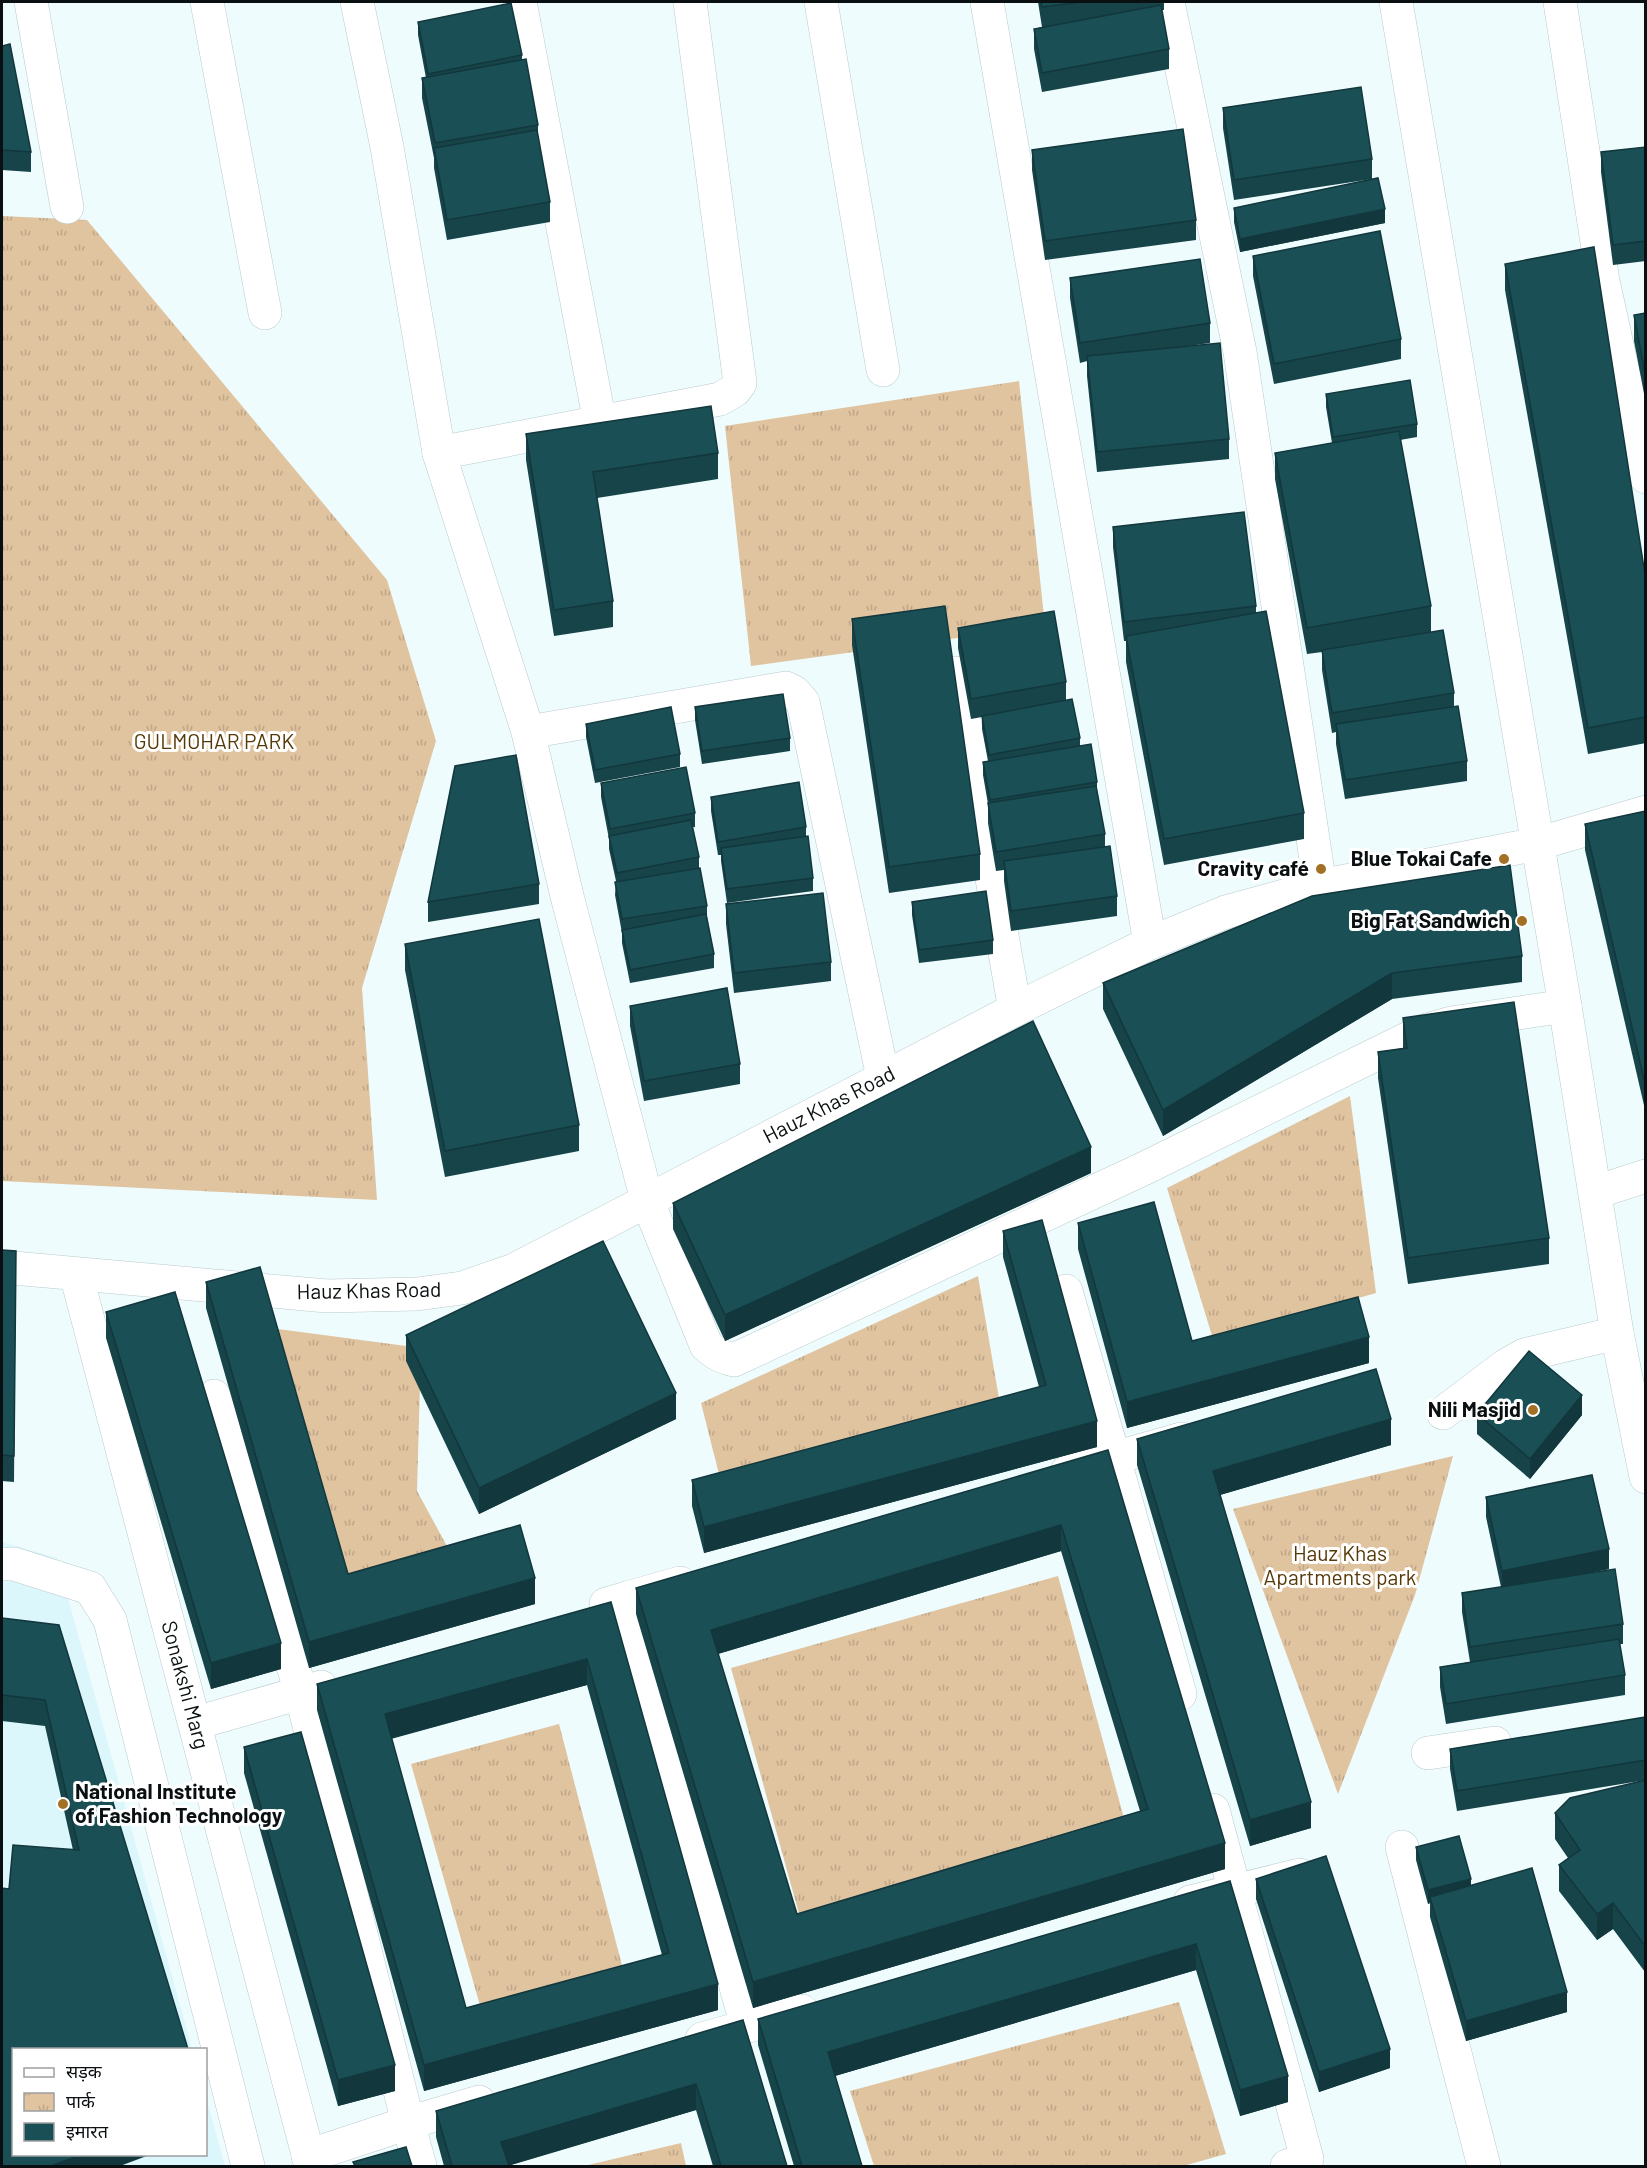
<svg xmlns="http://www.w3.org/2000/svg" width="1647" height="2168" font-family="Barlow,'Noto Sans Devanagari',sans-serif">
<style>
.built{fill:#dbf7fb}
.park{fill:url(#park-tufts)}
.lines{fill:none;stroke-linecap:round;stroke-linejoin:round}
.minor-casing{stroke:#b9cbcd;stroke-width:34}
.minor{stroke:#fff;stroke-width:33}
.wall{fill:#164449;fill-rule:evenodd}
.shaded-wall{fill:#12373c}
.building{fill:#194f55;stroke:#12373c;stroke-width:1.5;fill-rule:evenodd}
.poi-dot{fill:#a27126;stroke:#fff;stroke-width:2}
.labels{text-anchor:middle;stroke-width:6;stroke-linejoin:round;paint-order:stroke}
.park-label{font-size:21px;fill:#573907;stroke:#fff}
.poi-label{font-size:21px;font-weight:bold;fill:#0a1011;stroke:#fff;text-anchor:end}
.street-label{font-size:21px;fill:#0a1011;stroke:#fff}
</style>
<defs>
<pattern id="park-tufts" width="24" height="20" patternUnits="userSpaceOnUse" patternTransform="scale(1.5)"><rect width="24" height="20" fill="#e0c39f"/><path d="M3 7l-1-3M5 7V3M7 7l1-3M15 17l-1-3M17 17v-4M19 17l1-3" fill="none" stroke="#bfa688"/></pattern>
</defs>
<rect width="100%" height="100%" fill="#eefcfe"/>
<path class="built" d="M2 1542 57 1558 192 2049 14 2050V2154H206V2097L225 2166H2Z"/>
<g class="park">
<path d="M2 216 87 220 387 580 436 741 362 988 377 1200 2 1181Z"/>
<path d="M1019 381 1045 626 751 666 725 426Z"/>
<path d="M1350 1096 1376 1293 1213 1339 1167 1188Z"/>
<path d="M978 1276 1001 1410 721 1482 701 1403Z"/>
<path d="M263 1327 421 1348 417 1491 461 1572 342 1599Z"/>
<path d="M1453 1456 1415 1595 1338 1794 1233 1509Z"/>
<path d="M1058 1576 1125 1822 803 1928 731 1668Z"/>
<path d="M559 1724 624 1973 481 2009 411 1764Z"/>
<path d="M1179 2002 1226 2154 1183 2166H874L850 2091Z"/>
<path d="M681 2143 686 2166H584Z"/>
</g>
<g class="lines">
<g class="minor-casing">
<g id="minor">
<path d="M31 2 67 207"/>
<path d="M207 2 265 313"/>
<path d="M357 2 387 147 439 453 528 732 568 900 647 1200 706 1345C715 1354 722 1357 734 1360L1145 1168 1423 1031 1451 1023 1565 1006"/>
<path d="M520 2 600 423"/>
<path d="M821 2 883 370"/>
<path d="M987 2 1150 943"/>
<path d="M1168 2 1240 352 1320 886"/>
<path d="M1396 2 1565 1006 1617 1333 1646 1477"/>
<path d="M1560 2 1603 281 1646 477"/>
<path d="M439 453 720 399 735 390 740 383 690 2"/>
<path d="M956 673 1015 1010"/>
<path d="M528 732 786 688 794 692 803 702 883 1077"/>
<path d="M1596 1192 1646 1176"/>
<path d="M2 1267 327 1296 417 1294 462 1288 514 1270 1026 1004 1150 943 1226 912 1320 886 1537 844 1646 812"/>
<path d="M76 1274 311 2166"/>
<path d="M1066 1291 1114 1458 1181 1439"/>
<path d="M214 1396 301 1693 408 2123 479 2102"/>
<path d="M1443 1413 1505 1366 1524 1355 1617 1333"/>
<path d="M1067 1472 1114 1458 1180 1694"/>
<path d="M2 1564H14L90 1588 110 1620 248 2166"/>
<path d="M627 1598 680 1583"/>
<path d="M606 1604 627 1598 747 2026"/>
<path d="M196 1723 321 1687"/>
<path d="M1428 1753 1495 1743"/>
<path d="M1213 1810 1307 2159 1287 2166"/>
<path d="M1402 1847 1484 2166"/>
<path d="M1190 1902 1300 1875"/>
<path d="M702 2039 802 2011"/>
<path d="M308 2156 408 2123 420 2166"/>
</g>
</g>
<use href="#minor" class="minor"/>
</g>
<g class="wall">
<path d="M1038 2H1164V10H1162L1169 49V69L1042 92 1034 49V29L1042 27Z"/>
<path d="M418 22 522 55V60L538 125V136L550 202V222L447 240 434 168V158L422 98V78H426L418 35Z"/>
<path d="M2 46 31 152V172L2 170Z"/>
<path d="M1223 108 1372 159V179L1234 200 1223 128Z"/>
<path d="M1646 147V261L1613 265 1601 172V152Z"/>
<path d="M1032 150 1196 220V240L1045 260 1032 170Z"/>
<path d="M1234 208 1385 223 1240 252 1234 222Z"/>
<path d="M1253 256 1401 339V359L1274 384 1253 276Z"/>
<path d="M1505 264 1646 581V743L1588 754 1505 290Z"/>
<path d="M1070 278 1210 323V343L1181 347 1229 439V459L1097 472 1087 376V361L1080 363 1070 298Z"/>
<path d="M1646 313V404L1634 341V315Z"/>
<path d="M1326 394 1417 424V437L1400 440 1431 606V632L1454 693V707L1467 761V781L1345 799 1336 744V732L1332 733 1322 670V652L1307 654 1275 479V453L1332 443 1326 407Z"/>
<path d="M526 434 718 453V479L597 498 613 601V627L554 636 526 460Z"/>
<path d="M1113 527 1256 606V613L1304 813V839L1164 865 1126 662V641H1124L1113 547Z"/>
<path d="M852 619 980 854V880L889 893 852 645Z"/>
<path d="M958 628 1066 682V700L1080 738V746L1097 782V791L1105 834V846L1117 896V916L1011 931 1004 881V870L996 871 988 823V804L983 775V762L988 761 982 729V717L971 719 958 648Z"/>
<path d="M695 707 790 738V751L702 764 695 720Z"/>
<path d="M586 724 680 754V767L595 783 586 737Z"/>
<path d="M601 783 695 813V827H692L699 857V868L707 906V918L714 954V968L630 983 622 943V933L615 895 616 881 609 849V839L601 797Z"/>
<path d="M711 797 806 827V836L813 878V891L727 903 721 861V855H718L711 811Z"/>
<path d="M1646 811V1114L1585 850V824Z"/>
<path d="M539 884V904L428 922V902Z"/>
<path d="M912 902 993 940V954L919 963 912 915Z"/>
<path d="M726 904 831 962V981L734 993 726 924Z"/>
<path d="M405 944 579 1125V1151L445 1177 405 970Z"/>
<path d="M1522 956V982L1392 999 1163 1136 1103 1009V983Z"/>
<path d="M630 1006 740 1064V1084L644 1101 630 1026Z"/>
<path d="M1403 1018 1549 1238V1264L1408 1284 1378 1078V1052L1403 1048Z"/>
<path d="M1091 1173 725 1341 673 1229V1203Z"/>
<path d="M1078 1223 1192 1341 1369 1363 1127 1428 1078 1249Z"/>
<path d="M1003 1231 1097 1447 704 1553 692 1506V1480L1039 1387 1003 1257Z"/>
<path d="M2 1250 16 1251 14 1482 2 1481Z"/>
<path d="M206 1282 348 1574 535 1604 309 1668 206 1308Z"/>
<path d="M106 1312 281 1669 211 1689 106 1338Z"/>
<path d="M406 1335 676 1419 479 1514 406 1361Z"/>
<path d="M1477 1414 1582 1415 1530 1479 1477 1434Z"/>
<path d="M1137 1439 1391 1445 1220 1495 1311 1828 1250 1846 1137 1465Z"/>
<path d="M1108 1450 1225 1869 753 2008 636 1614V1588ZM1061 1551 1140 1811 797 1914 718 1654Z"/>
<path d="M1486 1497 1609 1569 1581 1574 1623 1624V1644H1620L1625 1675V1695L1446 1724 1440 1687V1667L1470 1662 1462 1612V1593L1501 1587 1486 1517Z"/>
<path d="M611 1602 718 2010 424 2091 317 1710V1684ZM587 1685 662 1955 466 2008 391 1739Z"/>
<path d="M2 1618 59 1625 120 2166 9 1889 73 1850 45 1726 2 1721Z"/>
<path d="M1646 1717V1780L1457 1811 1450 1769V1749Z"/>
<path d="M244 1747 395 2091 338 2106 244 1773Z"/>
<path d="M1646 1780 1645 1972 1613 1929 1597 1940 1559 1891V1865L1568 1858 1555 1839V1813Z"/>
<path d="M1416 1847 1471 1885 1567 2012 1466 2041 1430 1917V1903L1428 1904 1416 1860Z"/>
<path d="M1256 1879 1390 2068 1319 2092 1256 1899Z"/>
<path d="M1230 1881 1288 2102 1240 2116 1196 1970 835 2076 862 2166H794L758 2045V2019Z"/>
<path d="M743 2020 787 2166H713L696 2110 508 2166H509H444L436 2137V2111Z"/>
</g>
<g class="shaded-wall">
<path d="M1385 209V223L1240 252V239Z"/>
<path d="M1392 973V999L1163 1136V1110Z"/>
<path d="M1091 1147V1173L725 1341V1315Z"/>
<path d="M1369 1337V1363L1127 1428V1402Z"/>
<path d="M676 1393V1419L479 1514V1488Z"/>
<path d="M1582 1395V1415L1530 1479V1459Z"/>
<path d="M1391 1419V1445L1213 1497V1471Z"/>
<path d="M1097 1421V1447L704 1553V1527Z"/>
<path d="M1061 1525V1551L711 1656V1630Z"/>
<path d="M1609 1549V1569L1502 1591V1571Z"/>
<path d="M535 1578V1604L309 1668V1642Z"/>
<path d="M281 1643V1669L211 1689V1663Z"/>
<path d="M587 1659V1685L385 1740V1714Z"/>
<path d="M1311 1802V1828L1250 1846V1820Z"/>
<path d="M1225 1843V1869L753 2008V1982Z"/>
<path d="M1471 1879V1893L1430 1897V1903L1428 1904V1890Z"/>
<path d="M1613 1903V1929L1597 1940V1914Z"/>
<path d="M1196 1944V1970L828 2078V2052Z"/>
<path d="M718 1984V2010L424 2091V2065Z"/>
<path d="M1567 1992V2012L1466 2041V2021Z"/>
<path d="M1390 2049V2068L1319 2092V2072Z"/>
<path d="M395 2065V2091L338 2106V2080Z"/>
<path d="M1288 2076V2102L1240 2116V2090Z"/>
<path d="M696 2084V2110L506 2166 501 2142Z"/>
<path d="M83 2154H152L120 2166H51Z"/>
</g>
<g class="building">
<path d="M1041 2H1082L1042 7Z"/>
<path d="M511 3 522 55 428 74 418 22Z"/>
<path d="M1161 5 1169 49 1042 73 1034 29Z"/>
<path d="M10 44 31 152 2 150V46Z"/>
<path d="M526 59 538 125 435 143 422 78Z"/>
<path d="M1361 87 1372 159 1234 180 1223 108Z"/>
<path d="M1183 129 1196 220 1045 241 1032 150Z"/>
<path d="M537 130 550 202 447 220 434 148Z"/>
<path d="M1646 147V241L1613 245 1601 152Z"/>
<path d="M1378 178 1385 209 1240 239 1234 208Z"/>
<path d="M1380 231 1401 339 1274 364 1253 256Z"/>
<path d="M1594 247 1646 581V717L1588 728 1505 264Z"/>
<path d="M1200 259 1210 323 1080 343 1070 278Z"/>
<path d="M1646 313V378L1634 315Z"/>
<path d="M1220 343 1229 439 1097 452 1087 356Z"/>
<path d="M1410 380 1417 424 1333 437 1326 394Z"/>
<path d="M711 406 718 453 593 472 613 601 554 610 526 434Z"/>
<path d="M1399 431 1431 606 1307 628 1275 453Z"/>
<path d="M1244 512 1256 606 1124 622 1113 527Z"/>
<path d="M945 606 980 854 889 867 852 619Z"/>
<path d="M1054 611 1066 682 971 699 958 628Z"/>
<path d="M1266 611 1304 813 1164 839 1126 636Z"/>
<path d="M1443 630 1454 693 1332 713 1322 650Z"/>
<path d="M783 694 790 738 702 751 695 707Z"/>
<path d="M1072 699 1080 738 989 755 982 716Z"/>
<path d="M1458 706 1467 761 1345 780 1336 724Z"/>
<path d="M671 707 680 754 595 770 586 724Z"/>
<path d="M1091 744 1097 782 990 800 983 762Z"/>
<path d="M516 755 539 884 428 902 455 766Z"/>
<path d="M686 767 695 813 610 829 601 783Z"/>
<path d="M799 782 806 827 718 842 711 797Z"/>
<path d="M1096 786 1105 834 996 852 988 803Z"/>
<path d="M1646 811V1088L1585 824Z"/>
<path d="M691 820 699 857 617 873 609 836Z"/>
<path d="M808 836 813 878 727 889 721 848Z"/>
<path d="M1110 846 1117 896 1011 911 1004 861Z"/>
<path d="M1510 865 1522 956 1392 973 1163 1110 1103 983 1312 896Z"/>
<path d="M700 868 707 906 622 919 615 882Z"/>
<path d="M986 891 993 940 919 950 912 902Z"/>
<path d="M823 893 831 962 734 973 726 904Z"/>
<path d="M706 914 714 954 630 970 622 930Z"/>
<path d="M539 919 579 1125 445 1151 405 944Z"/>
<path d="M727 988 740 1064 644 1081 630 1006Z"/>
<path d="M1514 1002 1549 1238 1408 1258 1378 1052 1407 1048 1403 1018Z"/>
<path d="M1033 1021 1091 1147 725 1315 673 1203Z"/>
<path d="M1154 1202 1192 1341 1358 1297 1369 1337 1127 1402 1078 1223Z"/>
<path d="M1042 1220 1097 1421 704 1527 692 1480 1046 1385 1003 1231Z"/>
<path d="M603 1241 676 1393 479 1488 406 1335Z"/>
<path d="M2 1250 16 1251 14 1456 2 1455Z"/>
<path d="M260 1267 348 1574 520 1525 535 1578 309 1642 206 1282Z"/>
<path d="M175 1292 281 1643 211 1663 106 1312Z"/>
<path d="M1529 1351 1582 1395 1530 1459 1477 1414Z"/>
<path d="M1376 1369 1391 1419 1213 1471 1311 1802 1250 1820 1137 1439Z"/>
<path d="M1108 1450 1225 1843 753 1982 636 1588ZM1061 1525 1148 1809 797 1914 711 1630Z"/>
<path d="M1592 1475 1609 1549 1502 1571 1486 1497Z"/>
<path d="M1615 1569 1623 1624 1470 1647 1462 1593Z"/>
<path d="M611 1602 718 1984 424 2065 317 1684ZM587 1659 669 1953 466 2008 385 1714Z"/>
<path d="M2 1618 59 1625 188 2049H14V2154H83L51 2166H2V1888L9 1889 13 1845 79 1850 45 1700 2 1695Z"/>
<path d="M1619 1639 1625 1675 1446 1704 1440 1667Z"/>
<path d="M1646 1717V1760L1457 1791 1450 1749Z"/>
<path d="M301 1732 395 2065 338 2080 244 1747Z"/>
<path d="M1646 1780V1946H1645L1613 1903 1597 1914 1559 1865 1580 1850 1555 1813 1570 1798Z"/>
<path d="M1459 1836 1471 1879 1428 1890 1416 1847Z"/>
<path d="M1326 1856 1390 2049 1319 2072 1256 1879Z"/>
<path d="M1532 1868 1567 1992 1466 2021 1430 1897Z"/>
<path d="M1230 1881 1288 2076 1240 2090 1196 1944 828 2052 862 2166H802L758 2019Z"/>
<path d="M743 2020 787 2166H721L696 2084 501 2142 509 2166H452L436 2111Z"/>
<path d="M406 2147 412 2166H355L353 2162Z"/>
</g>
<g class="poi-dot">
<circle cx="1504" cy="859" r="6"/>
<circle cx="1321" cy="869" r="6"/>
<circle cx="1522" cy="921" r="6"/>
<circle cx="1533" cy="1410" r="6"/>
<circle cx="63" cy="1804" r="6"/>
</g>
<g class="labels">
<g class="park-label">
<text x="214" y="749">GULMOHAR PARK</text>
<text x="1340" y="1561">Hauz Khas<tspan x="1340" dy="24">Apartments park</tspan></text>
</g>
<g class="poi-label">
<text x="1492" y="866">Blue Tokai Cafe</text>
<text x="1309" y="876">Cravity café</text>
<text x="1510" y="928">Big Fat Sandwich</text>
<text x="1521" y="1417">Nili Masjid</text>
<text x="75" y="1799" text-anchor="start">National Institute<tspan x="75" dy="24">of Fashion Technology</tspan></text>
</g>
<g class="street-label">
<text transform="translate(829 1105) rotate(-27)" y="7">Hauz Khas Road</text>
<text transform="translate(369 1291) rotate(-1)" y="7">Hauz Khas Road</text>
<text transform="translate(185 1685) rotate(75)" y="7">Sonakshi Marg</text>
</g>
</g>
<rect width="1647" height="2168" fill="none" stroke="#0a1011" stroke-width="6"/>
<rect x="12" y="2048" width="195" height="108" fill="#ffffff" stroke="#9d9fa0" stroke-width="1.5"/>
<rect x="24" y="2068" width="30" height="9" fill="#ffffff" stroke="#9d9fa0" stroke-width="1.5"/>
<text x="66" y="2078" font-size="18" fill="#0a1011">सड़क</text>
<rect x="24" y="2093" width="30" height="18" fill="url(#park-tufts)" stroke="#9d9fa0" stroke-width="1.5"/>
<text x="66" y="2108" font-size="18" fill="#0a1011">पार्क</text>
<rect x="24" y="2123" width="30" height="18" fill="#194f55" stroke="#9d9fa0" stroke-width="1.5"/>
<text x="66" y="2138" font-size="18" fill="#0a1011">इमारत</text>
</svg>
